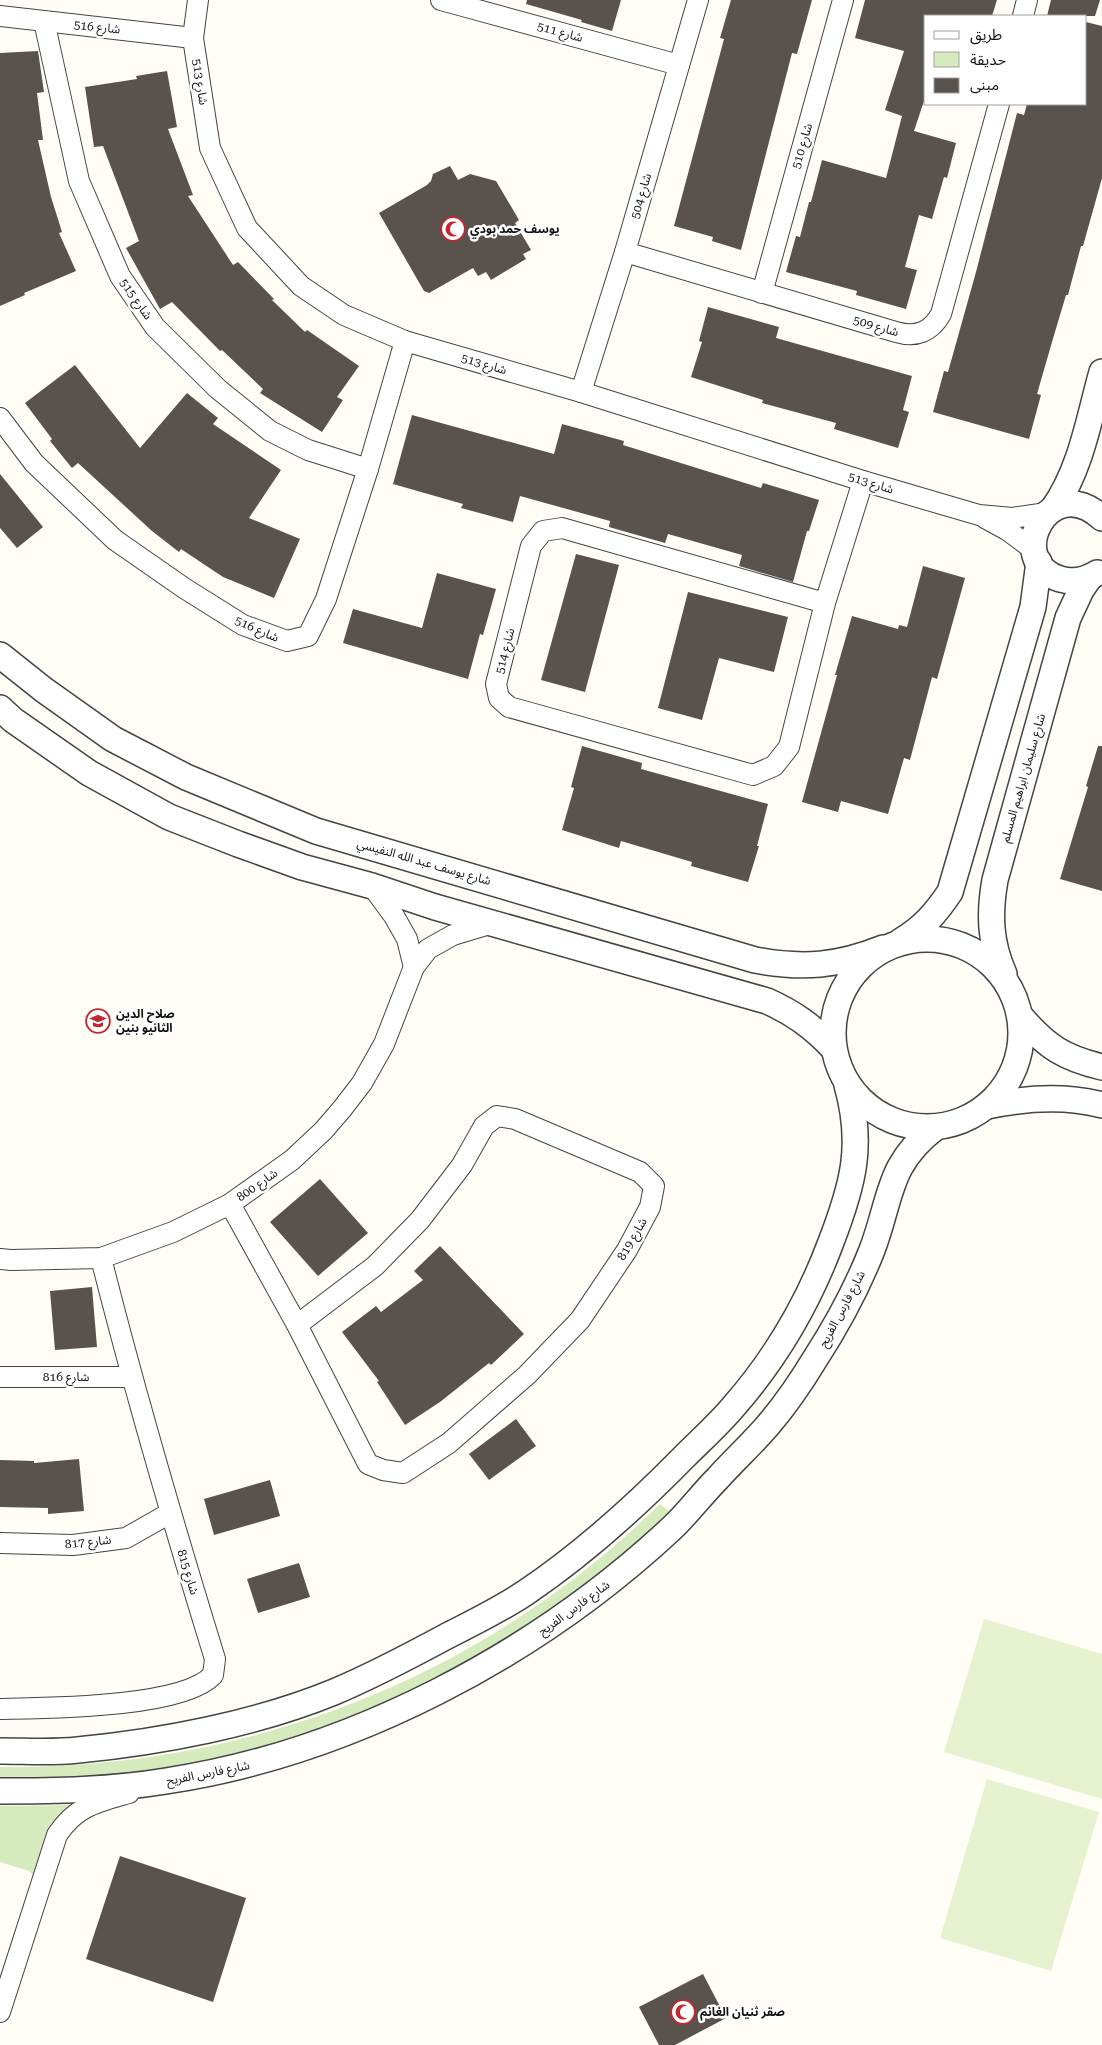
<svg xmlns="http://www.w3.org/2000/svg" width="1102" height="2045" font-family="'Roboto Serif','Noto Sans Arabic',serif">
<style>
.green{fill:#d5ebbd}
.pitch{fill:#e6f2cf}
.building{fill:#5a524d}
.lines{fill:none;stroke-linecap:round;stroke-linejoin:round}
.minor-casing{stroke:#444;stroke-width:22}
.tertiary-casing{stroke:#444;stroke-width:28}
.minor{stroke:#fff;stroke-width:20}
.tertiary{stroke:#fff;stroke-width:25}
.labels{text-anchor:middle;stroke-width:5;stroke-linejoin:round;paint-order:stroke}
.street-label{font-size:12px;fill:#111;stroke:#fff}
.poi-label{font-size:12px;font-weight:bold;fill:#111;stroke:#fff;text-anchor:start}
</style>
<rect width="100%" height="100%" fill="#fffdf5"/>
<g class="green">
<path d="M660 1504 675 1516 651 1539 459 1677 241 1762 0 1787V1767C248 1769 482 1679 660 1504Z"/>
<path d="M75 1805 81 1818 37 1879 29 1871 0 1862V1806Z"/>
</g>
<g class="pitch">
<path d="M984 1619 1102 1654V1799L944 1752Z"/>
<path d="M987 1779 1099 1812 1051 1971 940 1938Z"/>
</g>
<g class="building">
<path d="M527 0H621L612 31 581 22 582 20 526 4Z"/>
<path d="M731 0H812L797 54 792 53 741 250 712 241 713 237 674 226 724 39 720 38Z"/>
<path d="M865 0H997L992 16H926V95L914 131 956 143 947 178 944 177 932 219 919 215 905 267 917 270 906 309 856 295 857 291 786 272 796 236 800 237 809 202H811L822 160 886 178 902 116 885 110 904 51 855 38Z"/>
<path d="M1051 0H1100L1095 16H1047Z"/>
<path d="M1086 22 1102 26V178L1083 246H1081L1068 295H1066L1052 342 1037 394 1041 395 1029 439 933 412 944 371 948 372 976 272 1017 113 1024 115 1027 104H1086Z"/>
<path d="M38 51 44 92 37 93 43 140H38L51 197 62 232 59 233 76 271 24 293 25 295 0 306V53Z"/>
<path d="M167 71 177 127 168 129 193 195 188 196 233 265 238 262 274 299 272 300 305 332 307 330 359 366 337 397 343 400 322 432 260 393 263 389 222 350 220 351 172 302 160 309 126 248 139 241 103 146 94 147 85 87 137 79 136 76Z"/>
<path d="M450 166 458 180 470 174 496 181 519 220 515 223 531 250 523 254 526 259 491 280 486 272 478 276 473 268 429 293 424 291 379 213 427 185 431 181 433 174Z"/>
<path d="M708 307 779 327 776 338 912 376 903 410 909 412 898 448 834 429 836 423 762 403 763 400 691 377 702 342 699 341Z"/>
<path d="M75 365 140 448 187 393 218 418 213 424 281 470 249 518 300 539 274 598 223 577 181 549 179 552 152 531 78 463 72 468 50 441 52 439 25 403Z"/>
<path d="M412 415 554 454 562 424 624 441 623 445 761 488 763 483 819 500 809 531H807L793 582 739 566 742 555 668 534 665 543 609 527 610 521 520 496 513 522 461 508 463 504 393 484Z"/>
<path d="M0 474 43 527 17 548 0 528Z"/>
<path d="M576 554 619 565 585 692 541 680Z"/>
<path d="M923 566 965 578 937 679 932 677 910 760 904 758 888 814 841 801 838 812 802 802 837 675H835L852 616 898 629 899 625 907 627Z"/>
<path d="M437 573 496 589 483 635 480 634 468 679 343 643 353 609 422 628Z"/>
<path d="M688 592 788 617 774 672 719 658 702 720 658 708Z"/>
<path d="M582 746 642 763 641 769 768 804 757 846H759L748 882 691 866 692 862 621 841 619 848 562 830 574 788 571 787Z"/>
<path d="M1098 746H1102V891L1060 879 1088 787 1086 786Z"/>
<path d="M320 1179 368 1233 318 1276 270 1222Z"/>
<path d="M440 1246 524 1334 491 1365 489 1363 440 1402 405 1425 377 1382 379 1381 342 1332 376 1306 381 1312 423 1280 414 1271Z"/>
<path d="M92 1287 97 1347 55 1350 50 1291Z"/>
<path d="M516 1419 536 1446 489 1480 469 1454Z"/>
<path d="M79 1459 84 1511 48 1514V1508L0 1507V1460L34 1461V1463Z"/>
<path d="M270 1480 280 1516 214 1535 204 1499Z"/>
<path d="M299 1563 310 1597 258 1613 247 1579Z"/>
<path d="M120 1856 246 1898 213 2002 86 1959Z"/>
<path d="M703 1974 726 2018 675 2045H659L639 2007Z"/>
</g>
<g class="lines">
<g class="minor-casing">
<g id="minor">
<path d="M198 0 193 38 210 148 247 228 301 286 344 315 405 341 581 392 863 481 979 515 1012 518 1047 513"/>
<path d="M441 0 679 65"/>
<path d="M0 16 193 38"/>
<path d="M1023 16 1027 0"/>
<path d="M44 21 79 181 120 276 155 327 218 389 270 431 308 450 368 469"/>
<path d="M625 252 896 332C916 338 931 332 941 314L999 104"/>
<path d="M762 293 843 0"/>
<path d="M581 392 625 252 698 0"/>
<path d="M0 418 34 463 115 540 184 588 243 625 287 641 308 636 326 599 368 469 405 341"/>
<path d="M985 518 1007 530 1034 550"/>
<path d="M825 603 562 528 543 531 531 546 496 684 499 698 509 707 753 775 774 766 789 747 825 603 863 481"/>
<path d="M372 886 394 916 407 939 414 967"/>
<path d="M230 1204 297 1325 368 1464 383 1470 403 1473 449 1443 527 1375 580 1320 627 1250 650 1207 654 1186 640 1172 515 1119 497 1116 484 1126 462 1165 420 1220 375 1266 297 1325"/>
<path d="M0 1259 11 1260 101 1258 173 1232 230 1204 292 1160 323 1131 342 1109 362 1083 384 1044 414 967 428 949 453 935 493 923"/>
<path d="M0 1377H131"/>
<path d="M0 1543 73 1545 126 1538 170 1513"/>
<path d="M0 1709C46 1708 183 1708 213 1675L215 1659C174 1526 135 1393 101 1258"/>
<path d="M0 2012 57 1835C76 1806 97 1802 129 1793"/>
</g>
</g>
<g class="tertiary-casing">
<g id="tertiary">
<path d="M1053 509C1081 470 1089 418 1102 372"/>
<path d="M1097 573C1086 580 1074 583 1060 579 1003 562 1048 469 1102 518"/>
<path d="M0 655 44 690 113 739 186 777 316 831 755 960C803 969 838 966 883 948"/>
<path d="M0 708 13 720 89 773 169 817 238 844 302 867 372 886 435 907 767 1001C794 1013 813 1027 833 1048"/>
<circle cx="927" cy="1033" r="94"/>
<path d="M901 941C923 928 936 913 950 892L1033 607 1039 562"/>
<path d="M1004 974C990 943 989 914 995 880L1068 618 1081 590 1090 577"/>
<path d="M1021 1017C1047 1047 1064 1058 1102 1067"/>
<path d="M987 1106C1025 1098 1064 1095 1102 1105"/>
<path d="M0 1751C26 1751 52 1753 78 1750 161 1742 256 1724 334 1692 372 1676 410 1656 447 1636 473 1623 501 1609 525 1593 583 1554 635 1507 684 1457 701 1440 719 1424 734 1406 776 1358 809 1301 831 1242 853 1185 864 1145 847 1085"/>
<path d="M0 1791C56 1791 111 1790 166 1781 351 1753 536 1655 672 1528 688 1513 702 1494 718 1478 734 1460 753 1443 769 1424 786 1404 801 1382 815 1359 837 1325 857 1288 872 1250 892 1197 887 1164 936 1127"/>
</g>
</g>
<use href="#minor" class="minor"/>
<use href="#tertiary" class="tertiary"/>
</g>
<defs>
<g id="mosque-ring" transform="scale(1.25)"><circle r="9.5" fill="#fff" stroke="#c4262e" stroke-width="1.5"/><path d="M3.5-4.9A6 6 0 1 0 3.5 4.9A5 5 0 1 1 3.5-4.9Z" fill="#c4262e"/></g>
<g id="school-ring" transform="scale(1.25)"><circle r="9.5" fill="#fff" stroke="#c4262e" stroke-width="1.5"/><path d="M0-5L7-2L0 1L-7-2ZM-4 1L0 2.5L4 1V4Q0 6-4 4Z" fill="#c4262e"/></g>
</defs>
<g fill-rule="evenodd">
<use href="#mosque-ring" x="453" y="229"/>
<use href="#school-ring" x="98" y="1021"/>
<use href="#mosque-ring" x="683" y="2012"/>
</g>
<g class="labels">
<g class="street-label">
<text transform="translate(97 27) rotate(6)" y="4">شارع 516</text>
<text transform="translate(560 32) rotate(15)" y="4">شارع 511</text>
<text transform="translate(200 82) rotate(81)" y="4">شارع 513</text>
<text transform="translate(802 146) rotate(-74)" y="4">شارع 510</text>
<text transform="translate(641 196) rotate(-74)" y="4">شارع 504</text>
<text transform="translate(136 299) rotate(55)" y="4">شارع 515</text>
<text transform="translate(876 326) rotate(16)" y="4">شارع 509</text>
<text transform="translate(484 364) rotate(16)" y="4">شارع 513</text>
<text transform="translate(871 483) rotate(17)" y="4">شارع 513</text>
<text transform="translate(257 629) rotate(24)" y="4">شارع 516</text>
<text transform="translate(505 651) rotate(-76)" y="4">شارع 514</text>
<text transform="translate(1023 778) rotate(-74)" y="4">شارع سليمان ابراهيم المسلم</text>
<text transform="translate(424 862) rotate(16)" y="4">شارع يوسف عبد الله النفيسي</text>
<text transform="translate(257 1185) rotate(-35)" y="4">شارع 800</text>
<text transform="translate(632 1239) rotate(-60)" y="4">شارع 819</text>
<text transform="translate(842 1309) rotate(-62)" y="4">شارع فارس الفريح</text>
<text x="66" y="1381">شارع 816</text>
<text transform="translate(88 1542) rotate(-6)" y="4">شارع 817</text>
<text transform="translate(188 1572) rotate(73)" y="4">شارع 815</text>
<text transform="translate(574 1608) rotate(-36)" y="4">شارع فارس الفريح</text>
<text transform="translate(208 1773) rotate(-11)" y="4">شارع فارس الفريح</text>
</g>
<g class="poi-label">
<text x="470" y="233">يوسف حمد بودي</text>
<text x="116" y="1018">صلاح الدين<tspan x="116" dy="14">الثانيو بنين</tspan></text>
<text x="700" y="2016">صقر ثنيان الغانم</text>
</g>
</g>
<rect x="924" y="15" width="162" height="90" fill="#ffffff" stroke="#a0a0a0"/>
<rect x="934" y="31" width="25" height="8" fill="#ffffff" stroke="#a0a0a0"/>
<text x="970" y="40" font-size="15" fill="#111111">طريق</text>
<rect x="934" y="52" width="25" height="15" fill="#d5ebbd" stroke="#a0a0a0"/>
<text x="970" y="65" font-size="15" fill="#111111">حديقة</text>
<rect x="934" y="78" width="25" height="15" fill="#5a524d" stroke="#a0a0a0"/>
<text x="970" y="90" font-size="15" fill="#111111">مبنى</text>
</svg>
